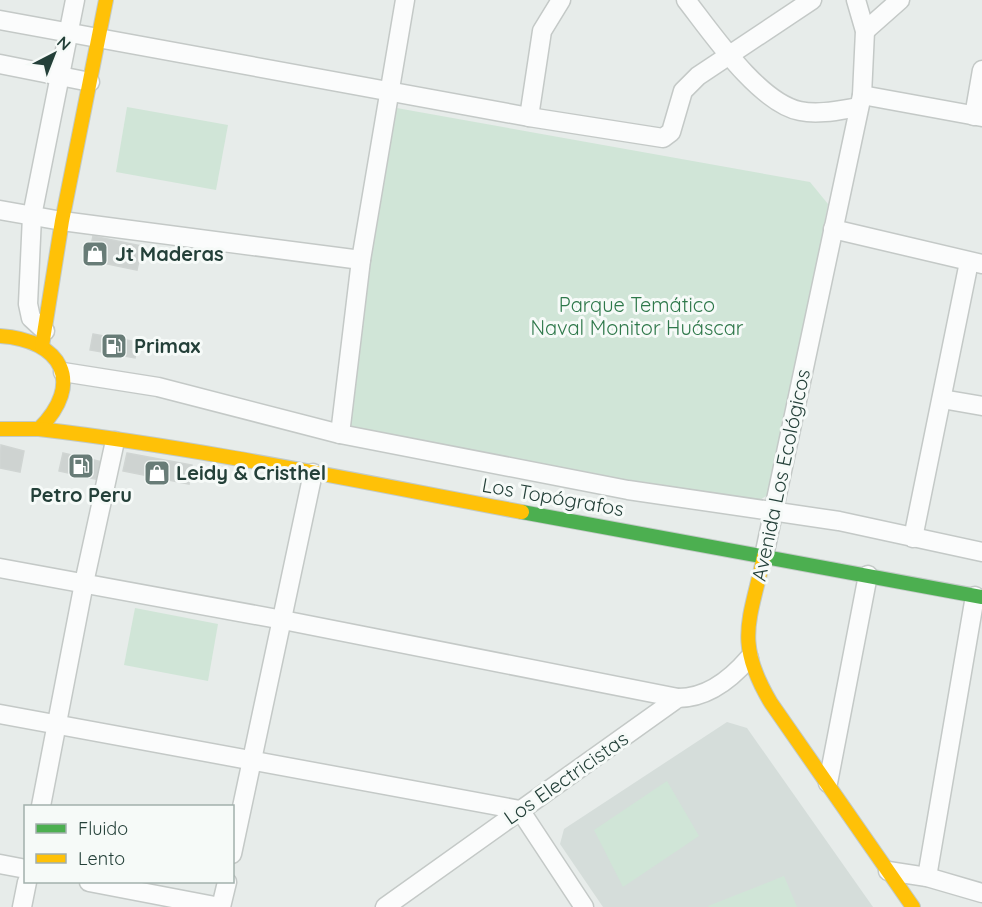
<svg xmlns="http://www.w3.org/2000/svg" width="982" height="907" font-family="Quicksand,sans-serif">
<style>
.built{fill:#d5ddda}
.green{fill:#d0e5d7}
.building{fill:#ced3d1;stroke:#d0d5d3;stroke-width:1.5}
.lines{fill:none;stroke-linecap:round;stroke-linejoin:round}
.street-casing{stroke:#c4c9c7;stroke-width:21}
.fast-casing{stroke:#c2cac7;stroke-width:16}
.slow-casing{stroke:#c2cac7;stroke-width:16}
.street{stroke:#fbfcfc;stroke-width:18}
.fast{stroke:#4caf50;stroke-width:14}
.slow{stroke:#ffc107;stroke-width:14}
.labels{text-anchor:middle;stroke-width:6;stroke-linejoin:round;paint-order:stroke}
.poi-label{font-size:20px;font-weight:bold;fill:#244039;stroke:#f6faf8;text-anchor:start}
.park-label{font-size:20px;fill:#2e784a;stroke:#f6faf8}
.street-label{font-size:20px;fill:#244039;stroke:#f6faf8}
</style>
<rect width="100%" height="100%" fill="#e7ecea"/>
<path class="built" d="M727 722 747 728 873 907H603L560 844 564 829Z"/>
<g class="green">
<path d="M127 107 228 125 216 190 116 172Z"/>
<path d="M391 107 810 182 828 204 773 492 753 504 378 434 349 425Z"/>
<path d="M135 608 218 624 208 681 124 665Z"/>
<path d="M667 781 699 836 623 887 594 830Z"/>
<path d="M784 876 797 907H709L708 906Z"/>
</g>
<g class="building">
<path d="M93 236 142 246 137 270 88 260Z"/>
<path d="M93 334 138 342 135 358 90 350Z"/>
<path d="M1 445 24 451 20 472 0 468Z"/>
<path d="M63 453 103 462 100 480 59 471Z"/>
<path d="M127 453 192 465 189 484 123 471Z"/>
</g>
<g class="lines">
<g class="street-casing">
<g id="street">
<path d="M686 0C711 32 759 103 800 111 819 115 840 110 859 107"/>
<path d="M0 20 529 117 663 138 671 132 683 91 698 76 812 0"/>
<path d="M865 31 900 0"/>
<path d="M0 64 90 82"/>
<path d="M862 95 982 117"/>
<path d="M974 116 982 70"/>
<path d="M529 117 542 31 561 0"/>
<path d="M0 210 62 221 361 260"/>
<path d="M833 229 982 264"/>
<path d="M45 331 31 318 28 304 32 216 75 0"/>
<path d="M63 372 158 387 340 434 628 490 839 521 982 552"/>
<path d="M942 399 982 406"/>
<path d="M340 434 361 260 405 0"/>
<path d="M913 538 969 262"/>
<path d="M764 556 862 95 865 31 856 0"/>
<path d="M0 568 283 620 678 698"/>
<path d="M0 714 520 810 584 907"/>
<path d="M828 783 868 575"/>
<path d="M41 806 84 583 115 441"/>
<path d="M232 854 313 473"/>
<path d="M0 864 26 869"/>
<path d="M888 871 927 877 982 893"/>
<path d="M927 877 975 596"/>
<path d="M89 882 220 907"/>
<path d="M22 907 27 882"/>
<path d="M221 907 227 882"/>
<path d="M385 907 678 698C708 698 731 679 749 658"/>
</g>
</g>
<g class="fast-casing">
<path id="fast" d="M522 512 982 597"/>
</g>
<g class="slow-casing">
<g id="slow">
<path d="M0 336C62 340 85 383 39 429H0"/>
<path d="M42 346 62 221 106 0"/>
<path d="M39 429C201 448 362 482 522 512"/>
<path d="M764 556C750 621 734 641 771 703L913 907"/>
</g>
</g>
<use href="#street" class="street"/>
<use href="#fast" class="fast"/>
<use href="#slow" class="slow"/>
</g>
<defs>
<g id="shop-square" transform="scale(1.35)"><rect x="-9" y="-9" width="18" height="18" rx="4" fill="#687c77" stroke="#f6faf8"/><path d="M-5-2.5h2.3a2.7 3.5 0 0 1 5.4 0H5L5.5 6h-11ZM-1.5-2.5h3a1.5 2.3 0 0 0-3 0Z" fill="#fff"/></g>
<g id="fuel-square" transform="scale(1.35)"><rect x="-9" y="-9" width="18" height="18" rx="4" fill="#687c77" stroke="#f6faf8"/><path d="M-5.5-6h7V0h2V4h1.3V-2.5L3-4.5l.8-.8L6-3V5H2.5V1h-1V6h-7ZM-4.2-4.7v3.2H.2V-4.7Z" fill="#fff"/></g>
</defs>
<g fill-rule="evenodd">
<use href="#shop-square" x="95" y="254"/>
<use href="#fuel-square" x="114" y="346"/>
<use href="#fuel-square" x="81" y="466"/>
<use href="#shop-square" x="157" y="473"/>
</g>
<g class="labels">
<g class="poi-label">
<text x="115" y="261">Jt Maderas</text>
<text x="134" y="353">Primax</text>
<text x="176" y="480">Leidy &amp; Cristhel</text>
<text x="81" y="502" text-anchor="middle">Petro Peru</text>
</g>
<g class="park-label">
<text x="637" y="312">Parque Temático<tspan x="637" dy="23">Naval Monitor Huáscar</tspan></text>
</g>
<g class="street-label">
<text transform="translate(781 475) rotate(-78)" y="7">Avenida Los Ecológicos</text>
<text transform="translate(553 497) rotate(10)" y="7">Los Topógrafos</text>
<text transform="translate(566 778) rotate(-35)" y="7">Los Electricistas</text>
</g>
</g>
<rect x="24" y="805" width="210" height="78" fill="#f6faf8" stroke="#a2b0ac" stroke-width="1.5"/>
<rect x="36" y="824" width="30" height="9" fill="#4caf50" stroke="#a2b0ac" stroke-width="1.5"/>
<text x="78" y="835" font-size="18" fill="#244039">Fluido</text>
<rect x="36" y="854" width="30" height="9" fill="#ffc107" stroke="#a2b0ac" stroke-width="1.5"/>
<text x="78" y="865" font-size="18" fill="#244039">Lento</text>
<g transform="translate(54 54) rotate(42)" stroke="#f6faf8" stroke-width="4.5" paint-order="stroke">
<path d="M0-4.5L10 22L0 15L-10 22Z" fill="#244039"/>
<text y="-9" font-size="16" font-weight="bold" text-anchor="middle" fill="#244039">N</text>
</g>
</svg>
